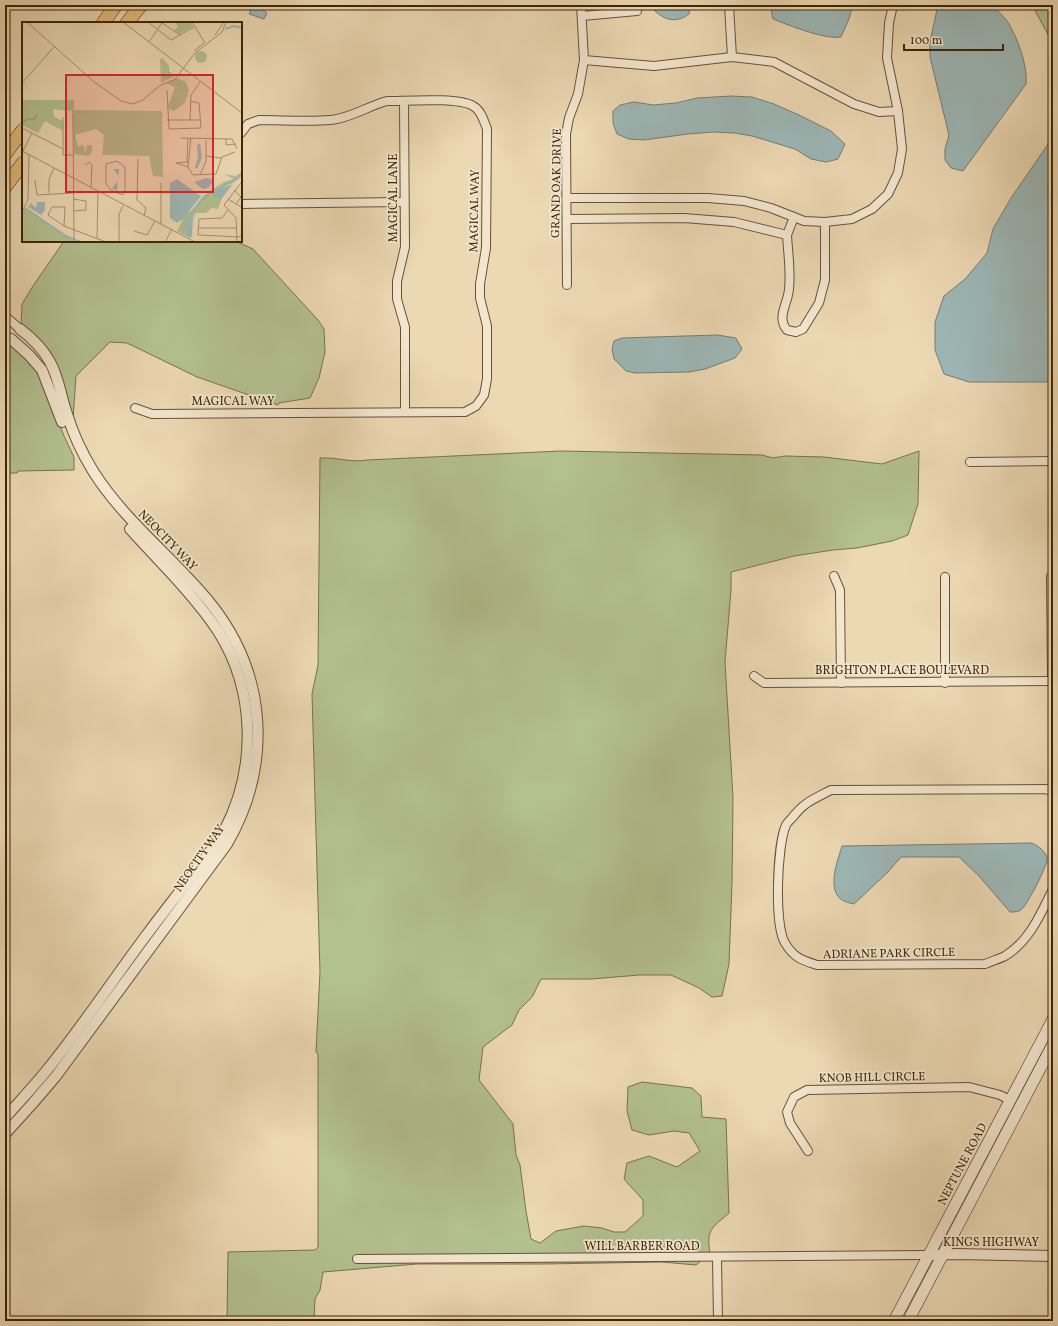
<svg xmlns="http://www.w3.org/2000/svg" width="1058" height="1326" font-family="Vollkorn,serif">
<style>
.green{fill:#b3c090;stroke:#78734c}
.water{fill:#9db8b7;stroke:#767e71}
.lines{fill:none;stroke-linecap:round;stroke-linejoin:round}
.stream{stroke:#767e71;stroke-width:2}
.minor-casing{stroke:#685232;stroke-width:10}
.tertiary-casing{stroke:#685232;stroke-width:12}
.secondary-casing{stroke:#3c2607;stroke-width:12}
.trunk-casing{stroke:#3c2607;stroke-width:14}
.minor{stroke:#f3e6ce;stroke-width:8}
.tertiary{stroke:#f3e6ce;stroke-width:10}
.secondary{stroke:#f3e6ce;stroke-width:11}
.trunk{stroke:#e6bc7a;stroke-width:13}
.labels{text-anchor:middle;stroke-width:3.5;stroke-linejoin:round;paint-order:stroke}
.street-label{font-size:12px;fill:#3c2607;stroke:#f3e6ce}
.inset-river{fill:none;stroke:#9db8b7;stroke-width:2}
.inset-road{fill:none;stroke:#a6916e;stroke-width:1}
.view{fill:#d62828;fill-opacity:0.15;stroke:#d62828;stroke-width:2}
.inset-edge{fill:none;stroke:#3c2607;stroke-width:2}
</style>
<rect width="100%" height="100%" fill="#ecd8b3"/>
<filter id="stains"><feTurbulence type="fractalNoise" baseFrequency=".005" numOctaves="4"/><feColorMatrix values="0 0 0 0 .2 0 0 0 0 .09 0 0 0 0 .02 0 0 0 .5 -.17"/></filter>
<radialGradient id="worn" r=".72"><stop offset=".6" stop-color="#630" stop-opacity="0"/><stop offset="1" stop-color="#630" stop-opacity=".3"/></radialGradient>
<g class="green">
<path d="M1032 5H1053V41L1050 38Z"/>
<path d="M64 241H235L253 249 318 320 324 329 325 352 319 378 310 398 279 403 278 405 197 377 127 343 110 342 76 376 73 420 63 385 21 325 22 304 33 286Z"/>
<path d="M8 342 39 371 64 436 74 457V470L18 471 17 473H5V345Z"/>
<path d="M561 451 762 455 773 458 785 456 824 457 882 464 919 451 918 504 908 535 892 541 857 548 833 550 794 556 731 572V590L725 662 733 798 732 883 729 964 722 996 712 997 699 988 671 975H639L592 979H541L532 997 519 1010 512 1025 483 1047 479 1080 513 1124 516 1155 520 1165 526 1211 531 1239 540 1243 556 1231 584 1226 602 1228 614 1232H625L643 1216V1200L624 1179 627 1163 649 1156 677 1167 700 1151 689 1133 674 1131 649 1135 632 1130 627 1111 628 1087 642 1082 692 1088 701 1096 702 1117 726 1119 729 1213C712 1228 706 1229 710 1253L696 1265 662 1262 544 1264H417L323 1272 320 1290 315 1299 314 1321H227L228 1252 315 1250 318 1247V1054L316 1052 320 972 312 694 318 665 320 458C336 457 352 463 367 460Z"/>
</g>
<g class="water">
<path d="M253 5H255L267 13 264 19 249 14Z"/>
<path d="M655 5H690L689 14C677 23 665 21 654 10Z"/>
<path d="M770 5H853L849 19 841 37C826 40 788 25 773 19Z"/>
<path d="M938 5H991C996 10 1003 15 1007 21 1017 36 1028 66 1026 84L963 171 951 168 945 160V149L949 135 930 57V42Z"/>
<path d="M731 96 752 97 774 104 799 115 831 131 845 144 838 159 826 162 811 159 795 149 752 136 735 133 714 132 688 134 644 140 629 139 617 134 613 123V111L620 105 634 102 653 105 676 103 697 98Z"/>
<path d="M1053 137V382H969L944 374 935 350V322L944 296 965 279 987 253 993 229 1011 198Z"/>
<path d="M717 335 736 338 742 349 735 358 705 369 689 372 635 373 626 371 614 359 612 349 614 341 622 338Z"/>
<path d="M1032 843C1038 846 1047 852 1047 859 1047 867 1028 903 1022 909 1019 912 1014 912 1010 912L979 876 959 857H901L888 872 854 904C850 903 845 902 842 900 826 889 838 860 842 846Z"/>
</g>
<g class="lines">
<path class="stream" d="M1047 5 1053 20"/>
<g class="minor-casing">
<g id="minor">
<path d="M729 5 732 57"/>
<path d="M582 16 637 11"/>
<path d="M584 60 654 66 732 57 774 62 854 104 879 112 898 111"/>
<path d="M404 101 405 247 397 281V299L405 327V412"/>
<path d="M567 198H708L744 201 771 208 804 221 825 222 852 219 872 209 888 194 898 173 902 149 898 111 887 58 889 23 893 5"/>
<path d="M241 204 404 202"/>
<path d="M567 219 684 218 734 222 787 235 794 217"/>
<path d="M787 235C788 253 791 272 789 289 788 304 776 317 787 330L796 332 803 329 819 303 825 280V222"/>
<path d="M567 285 566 134 569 118 578 94 584 60 581 5"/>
<path d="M5 316 20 329"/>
<path d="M135 408 152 414 465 412 476 406 484 395 487 379V326L480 298V284L486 248 487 129C484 121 481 110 473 106 458 97 406 101 387 101 368 106 351 118 331 120 307 122 282 120 259 120L248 124 241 133"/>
<path d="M970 462 1053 461"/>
<path d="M834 576 840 590 841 683"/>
<path d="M1051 576 1052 681"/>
<path d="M754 676 764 683 1053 681"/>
<path d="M945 683V577"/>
<path d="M1053 792 1046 789 831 790C814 799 804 802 792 818 790 820 787 823 786 825 777 845 774 925 785 943 794 958 802 960 817 965L985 964C992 961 999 959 1005 956 1030 941 1041 913 1053 889"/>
<path d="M808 1151 790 1123 787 1112 794 1097 807 1090 969 1087 1000 1095 1010 1100"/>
<path d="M717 1258 718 1321"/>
<path d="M357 1259 928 1255"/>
</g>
</g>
<g class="tertiary-casing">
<g id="tertiary">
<path d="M11 339 29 355 42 370 62 422"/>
<path d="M5 1118C19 1102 34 1086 47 1070 83 1026 114 978 148 933 163 913 178 894 193 874 204 860 215 846 224 831 257 769 256 691 218 631 195 596 159 561 130 529"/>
<path d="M5 1134 33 1103 56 1076 227 844C272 766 268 676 211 604 174 558 125 522 93 471 82 453 73 434 67 414 61 397 59 378 50 362 43 349 32 338 20 329"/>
<path d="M928 1255 956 1254 1053 1256"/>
</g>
</g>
<g class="secondary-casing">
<g id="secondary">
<path d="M894 1321 1053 1019"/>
<path d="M908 1321 1053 1044"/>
</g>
</g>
<g class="trunk-casing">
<g id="trunk">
<path d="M103 23 116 5"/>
<path d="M127 23 141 5"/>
<path d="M5 154 23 130"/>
<path d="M5 187 23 163"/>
</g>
</g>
<use href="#minor" class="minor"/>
<use href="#tertiary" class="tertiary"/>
<use href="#secondary" class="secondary"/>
<use href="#trunk" class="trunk"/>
</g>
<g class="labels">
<g class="street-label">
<text transform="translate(556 183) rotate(-89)" y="4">GRAND OAK DRIVE</text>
<text transform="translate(393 198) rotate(-90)" y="4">MAGICAL LANE</text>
<text transform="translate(474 211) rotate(-89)" y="4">MAGICAL WAY</text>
<text x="233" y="405">MAGICAL WAY</text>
<text transform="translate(168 540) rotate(46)" y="4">NEOCITY WAY</text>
<text x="902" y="674">BRIGHTON PLACE BOULEVARD</text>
<text transform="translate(199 858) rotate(-55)" y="4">NEOCITY WAY</text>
<text transform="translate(889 953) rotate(-1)" y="4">ADRIANE PARK CIRCLE</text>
<text transform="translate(872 1077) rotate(-1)" y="4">KNOB HILL CIRCLE</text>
<text transform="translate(962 1164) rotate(-62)" y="4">NEPTUNE ROAD</text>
<text x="991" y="1246">KINGS HIGHWAY</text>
<text x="642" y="1250">WILL BARBER ROAD</text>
</g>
</g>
<g transform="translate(22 22)">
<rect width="220" height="220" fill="#ecd8b3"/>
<path d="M153 0H169L171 4 158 12 152 8 156 5ZM173 35a6 6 0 1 1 12 0a6 6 0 1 1-12 0ZM140 36 147 44V49L153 54 139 61 138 38ZM155 56 164 60 167 68 163 81 152 89 147 87 146 84 153 65 144 61ZM0 78H52V88L140 89 141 155 131 154 127 134 80 133 82 113 74 107 53 113 56 124 62 123 63 131 65 123H70V130L67 134 52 132 50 89 31 87 32 95 41 99V109L23 99 16 111 0 103ZM220 150 217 157 191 172 200 176 196 187 190 186 184 191H174L170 195 164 211 170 215 168 216 155 209 164 191 169 189 181 174 202 160 211 157 202 152 214 154ZM0 185 51 218V220H0Z" fill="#b3c090"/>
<path d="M178 121 180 136 175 147 173 145 176 135 175 123ZM91 147H97L95 169 90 166 96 159V153ZM184 156 192 158 186 166 181 167 172 160ZM155 157 179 174 161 197 155 201 148 196V161ZM211 162 199 177 190 173 192 170ZM15 180H23V188L19 193 6 185 9 181 14 186ZM174 191 171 197 170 214 168 215 164 213 166 200Z" fill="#9db8b7"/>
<path class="inset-river" d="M203 7 212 4 220 6M3 186 44 214 58 220M161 212 164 197 187 171 212 159 220 152"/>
<path class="inset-road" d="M5 0 71 59 99 79 110 82 121 78 137 64 153 57 173 31 200 10 204 0M101 0 220 91M126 0 149 18 172 5M170 0 183 21M193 13 202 0M127 20 140 1 158 13M172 29 182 21M0 61 33 24M145 68 147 107 179 106 177 81 168 79M51 93 52 220M41 95V133H51M145 98H179M168 98 169 73 178 60M0 101 6 97H13L15 92M0 106 41 127M159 116 210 117 215 127M166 116 165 140 167 141M169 116 166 145 171 153 194 152 200 135 213 130M204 117V123L214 122M0 129 173 220M1 129 10 111M184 134 199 136M116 137 115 178 124 186 122 194M95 139 103 145V169L101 173 89 168 84 162V142ZM165 140 154 141 166 145M63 143 67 140 70 143 69 165M178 153 184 139V118M13 158 15 173 51 171M212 168 219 175 214 182M27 171V157L32 146M51 177 64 179V188L51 189M206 177 219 185M206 188 200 196 177 197 176 213 217 215 220 212M0 189 6 178 7 133M139 202V161M42 204 43 185H30L26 193 42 204 84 220M176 206H215M112 209 125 213 133 199M75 216 76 169M97 220V192L101 184M143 220 150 207M215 220 214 196 202 183 219 161"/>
<path class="view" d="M44 53H191V170H44Z"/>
<rect width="220" height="220" class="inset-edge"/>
</g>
<rect width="1058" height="1326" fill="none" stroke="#ecd8b3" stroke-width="20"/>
<rect x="6" y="6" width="1046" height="1314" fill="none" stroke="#3c2607" stroke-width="2"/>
<rect x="10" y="10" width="1038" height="1306" fill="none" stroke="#3c2607"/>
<path d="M904 44v6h99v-6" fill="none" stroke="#3c2607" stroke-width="2"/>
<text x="910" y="44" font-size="12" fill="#3c2607" stroke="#f3e6ce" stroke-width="3" paint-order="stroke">100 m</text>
<rect width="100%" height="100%" filter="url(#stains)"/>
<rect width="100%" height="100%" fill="url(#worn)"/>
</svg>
